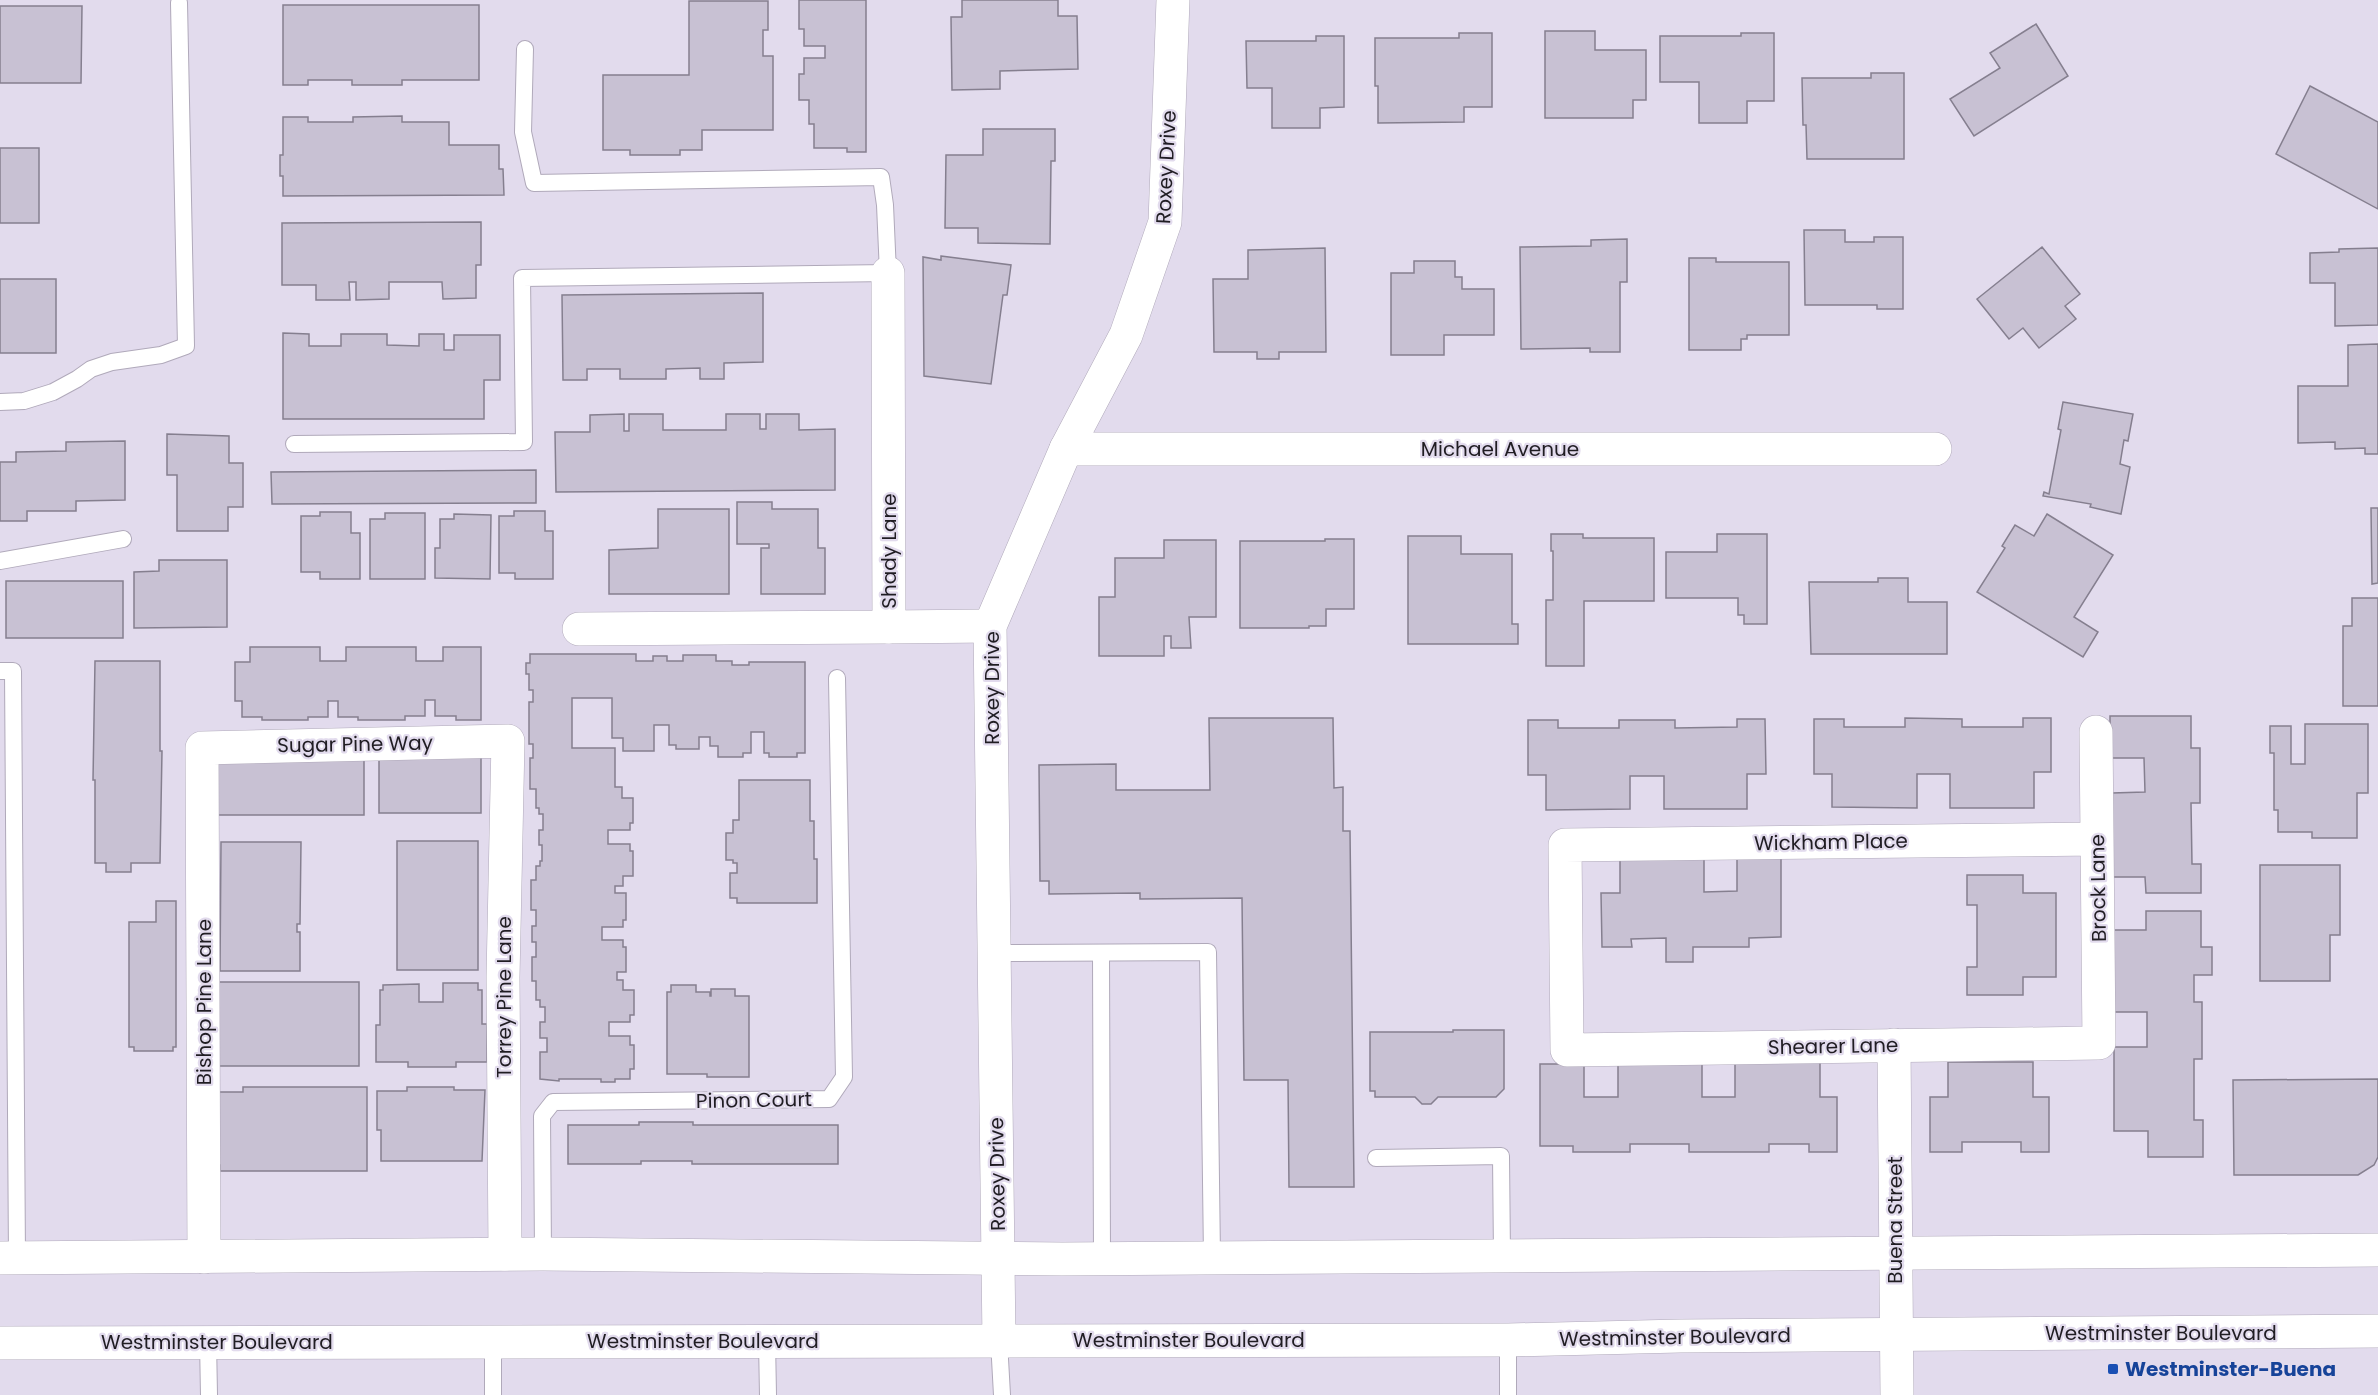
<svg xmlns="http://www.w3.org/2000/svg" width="2378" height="1395" font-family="Poppins,sans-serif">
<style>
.building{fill:#c8c1d3;stroke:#857f8f;stroke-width:1.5}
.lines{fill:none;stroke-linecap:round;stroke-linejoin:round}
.lane-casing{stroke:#b0a9ba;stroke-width:18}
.street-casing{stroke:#b0a9ba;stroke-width:34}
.secondary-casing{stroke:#b0a9ba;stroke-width:34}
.primary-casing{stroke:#b0a9ba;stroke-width:34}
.lane{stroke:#fff;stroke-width:16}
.street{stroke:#fff;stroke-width:33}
.secondary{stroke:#fff;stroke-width:33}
.primary{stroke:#fff;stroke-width:33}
.transit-dot{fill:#1a4fb4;stroke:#e2dbed;stroke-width:2}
.labels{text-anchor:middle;stroke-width:4.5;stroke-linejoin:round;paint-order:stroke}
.street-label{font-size:20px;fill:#201d23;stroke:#e2dbed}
.transit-label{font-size:20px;font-weight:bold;fill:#164399;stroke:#e2dbed;text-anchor:start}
</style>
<rect width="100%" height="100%" fill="#e2dbed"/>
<g class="building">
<path d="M799 0H866V152H847V148H814V124H809V100H799V74H804V58H825V46H804V29H799Z"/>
<path d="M962 0H1058V16H1077L1078 69 1000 71V89L952 90 951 17H962Z"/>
<path d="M689 1H768V30H763V56H773V130H702V150H680V155H630V150H603V75H689Z"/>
<path d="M283 5H479V80H402V85H352V80H308V85H283Z"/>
<path d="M0 6H82L81 83H0Z"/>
<path d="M2036 24 2068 76 1974 136 1950 99 2000 68 1990 53Z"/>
<path d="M1545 31H1595V50H1646V100H1633V118H1545Z"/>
<path d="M1459 33H1492V107H1464V122L1378 123V86H1375V38H1459Z"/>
<path d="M1741 33H1774V101H1747V123H1699V82H1660V36H1741Z"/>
<path d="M1316 36H1344V107L1320 108V128H1272V88H1247L1246 41H1316Z"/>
<path d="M1871 73H1904V159H1807L1806 125H1803L1802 78H1871Z"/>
<path d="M2310 86 2378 122V209L2276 154Z"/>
<path d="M402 116V122H449V145H499V169H503L504 195 283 196V176H280V155H283V117H308V122H353V117Z"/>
<path d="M983 129H1055V161H1051L1050 244 978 243V228H945L946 155H983Z"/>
<rect x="0" y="148" width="39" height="75"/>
<path d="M481 222V265H476V298L443 299 442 282H389V299L356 300V282H349L350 300H316V285H282V223Z"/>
<path d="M1804 230H1845V242H1874V237H1903V309H1877V305H1805Z"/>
<path d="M1627 239V282H1620V352H1590V348L1521 349 1520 247 1591 246V240Z"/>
<path d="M2042 247 2080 294 2065 306 2076 319 2039 348 2023 328 2009 339 1977 299Z"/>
<path d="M1325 248 1326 352H1279V359H1257V352H1214L1213 279H1248V250Z"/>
<path d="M2378 248V325L2335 326V283H2310V253L2339 252V249Z"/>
<path d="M941 256 1011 265 1007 295H1003L991 384 924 376 923 257 941 260Z"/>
<path d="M1689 258H1716V262H1789V335H1747V339H1741V350H1689Z"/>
<path d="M1414 261H1455V277H1462V289H1494V335H1444V355H1391V273H1414Z"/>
<rect x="0" y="279" width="56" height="74"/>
<path d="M763 293V362L724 363V379H700V368L666 369V379H620V369H587V380H563L562 295Z"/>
<path d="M283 333 309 334V346H341V334H387V345L419 346V334H444V350H454V335H500V380H484V419H283Z"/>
<path d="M2378 344V454H2365V448L2335 449V442L2298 443V386H2348V345Z"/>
<path d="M2063 402 2133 414 2128 441 2124 440 2120 464 2130 467 2121 514 2090 507 2091 504 2043 496 2044 492 2049 494 2061 430 2058 429Z"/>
<path d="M624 414V431H629V414H663V430H726V414H760V429H766V414H799V430L835 429V490L556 492 555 432H590V415Z"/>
<path d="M167 434 229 436V463H243V507H228V531H177V475H167Z"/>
<path d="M125 441V500L76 501V511H27V521H0V462H16V452L66 451V442Z"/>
<path d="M536 470V503L272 504 271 472Z"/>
<path d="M737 502H772V509H818V548H825V594H761V548H769V544H737Z"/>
<path d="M2371 508H2378V583L2372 584Z"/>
<path d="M658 509H729V594H609V550L658 548Z"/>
<path d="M514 511H545V531H553V579H515V573H499V516H514Z"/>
<path d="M320 512H351V533H360V579H320V572H301V516H320Z"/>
<path d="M385 513H425V579H370V519H385Z"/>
<path d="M454 514 491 515 490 579 435 578V548H440V519H454Z"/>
<path d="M2047 514 2113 555 2074 617 2098 632 2083 657 1977 592 2005 548 2002 546 2015 525 2034 536Z"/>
<path d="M1551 534H1583V538H1654V601H1584V666H1546V600H1553V551H1551Z"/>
<path d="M1717 534H1767V624H1744V615H1738V598H1666V552H1717Z"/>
<path d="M1408 536H1461V554H1512V624H1518V644H1408Z"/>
<path d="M1325 539H1354V609H1326V626H1309V628H1240V541H1325Z"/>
<path d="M1164 540H1216V617H1189L1191 648H1171V636H1164V656H1099V597H1115V558H1164Z"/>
<path d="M159 560H227V627L134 628V572L159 571Z"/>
<path d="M1878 578H1908V602H1947V654H1811L1809 582H1878Z"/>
<rect x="6" y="581" width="117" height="57"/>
<path d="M2352 598H2378V706H2343V626H2352Z"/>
<path d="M250 647H320V661H346V647H416V661H443V647H481V720H456V716H435V700H425V716H405V720H358V717H338V701H328V717H308V720H262V717H242V701H235V662H250Z"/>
<path d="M530 654H636V661H653V656H667V661H683V655H716V661H732V665H749V662H805V753H797V757H769V753H764V732H751V753H743V757H718V746H710V737H699V749H676V745H669V725H654V751H623V738H612V698H572V748H615V787H622V798H633V823H630V830H608V844H630V851H633V876H623V886H615V893H626V920H623V927H602V940H623V947H626V972H617V980H623V990H634V1015H630V1022H609V1036H630V1045H634V1069H630V1079H615V1082H601V1079H559V1081L540 1079V1052H547V1038H540V1022H545V1007H540V1000H536V981H532V957H536V942H532V926H536V910H531V880H536V866H540V861H542V845H539V830H543V814H539V808H536V789H530V758H533V744H529V702H533V690H529V674H526V663H530Z"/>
<path d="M95 661H160V751H162L160 863H131V872H106V863H95V780H93Z"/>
<path d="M2110 716H2191V748H2200V803H2191L2192 864H2201V893H2146L2145 877H2113L2112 793 2145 792 2144 758H2110Z"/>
<path d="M1209 718H1333L1334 788 1343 787V831H1350L1354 1187H1289L1288 1080H1244L1242 898 1140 899V893L1049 894V881H1040L1039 765 1116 764V790H1210Z"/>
<path d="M1905 718 1962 719V727H2023V718H2051V772H2034V808H1950V774H1917V808L1832 807V774H1814V719H1844V727H1905Z"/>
<path d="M1737 719H1765L1766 774H1747V809H1664V776H1630V809L1546 810V775H1528V720H1558V728H1619V720H1675V728L1737 727Z"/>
<path d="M2305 724H2368V793H2357V838H2312V832H2278V810H2274V753H2270V726H2291V764H2305Z"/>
<path d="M364 748V815H215V760Z"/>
<rect x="379" y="748" width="102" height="65"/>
<path d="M739 780H810V821H814V859H817V903H737V898H730V873H737V863H733V860H726V833H733V820H739Z"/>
<rect x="397" y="841" width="81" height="129"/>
<path d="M221 842H301L300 924H297V932H300V971H220Z"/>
<path d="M1620 858H1704V892L1737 891V858H1781V937L1749 938V947H1693V962H1666V938L1631 939 1632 947H1602L1601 893H1620Z"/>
<path d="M2260 865H2340V935H2330V981H2260Z"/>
<path d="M1967 875H2023V893H2056V977H2023V995H1967V967H1977V905H1967Z"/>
<path d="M156 901H176V1047H173V1051H134V1047H129V922H156Z"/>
<path d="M2146 911H2201V947H2212V975H2194V1002H2202V1059H2194V1120H2203V1157H2148V1131H2114V1047H2147V1012H2113V930H2146Z"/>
<rect x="210" y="982" width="149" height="84"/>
<path d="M443 983H478V990H482V1024H487V1062H456V1067H408V1062H376V1025H380V990H383V985L419 984V1002H443Z"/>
<path d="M671 985H696V992H710V996H711V989H735V996H749V1077H707V1074H667V992H671Z"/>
<path d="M1453 1030H1504V1089L1496 1097H1438L1431 1104H1422L1415 1097H1375V1091H1370V1032H1453Z"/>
<path d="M1735 1062H1820V1097H1837V1152H1809V1144H1769V1152H1689V1144H1630V1152H1573V1146H1540V1064H1584V1097H1618V1064H1702V1097H1735Z"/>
<path d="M1948 1062H2033V1097H2049V1152H2021V1142H1962V1152H1930V1097H1948Z"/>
<path d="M2378 1079V1157L2374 1165 2358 1175H2234L2233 1080Z"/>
<path d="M243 1087H367V1171H220V1165H217L213 1092H243Z"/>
<path d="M407 1087H454V1090H485L482 1161H381V1130H377V1091H407Z"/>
<path d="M639 1122H693V1125H838V1164H692V1161H641V1164H568V1125H639Z"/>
</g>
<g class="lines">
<g class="lane-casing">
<g id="lane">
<path d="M0 402 24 401 53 392 77 379 91 369 112 362 161 355 186 346 179 3"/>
<path d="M294 444 524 442 522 278 888 273 885 205 881 177 534 183 523 132 525 49"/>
<path d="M0 561 123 539"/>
<path d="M0 671H13L17 1258"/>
<path d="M994 953 1208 952 1212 1257"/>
<path d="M1101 953 1102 1258"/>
<path d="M1376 1158 1501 1156 1502 1256"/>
<path d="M543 1254 542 1116 553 1102 829 1099 844 1077 837 678"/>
<path d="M208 1341 209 1395"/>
<path d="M493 1341V1395"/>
<path d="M767 1341 768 1395"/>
<path d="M999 1341 1002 1395"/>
<path d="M1508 1395V1340"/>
</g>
</g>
<g class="street-casing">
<g id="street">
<path d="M1066 449H1935"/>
<path d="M889 627 990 626"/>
<path d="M579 629 889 627 888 273"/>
<path d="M2096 732 2099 1043 1567 1050 1565 845 2097 839"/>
<path d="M1894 1045 1897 1395"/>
<path d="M204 1257 202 748 508 741 503 977 505 1254"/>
</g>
</g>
<g class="secondary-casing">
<path id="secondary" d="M999 1341 990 626 1066 449 1126 335 1165 222 1173 0"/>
</g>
<g class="primary-casing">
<g id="primary">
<path d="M0 1258 543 1254 1062 1259 2378 1250"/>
<path d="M0 1343 1508 1340 1680 1336 2378 1331"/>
</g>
</g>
<use href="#lane" class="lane"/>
<use href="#street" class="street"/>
<use href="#secondary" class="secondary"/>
<use href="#primary" class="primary"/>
</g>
<rect class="transit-dot" x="2107" y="1363" width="12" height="12" rx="3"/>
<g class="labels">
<g class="street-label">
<text transform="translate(1166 167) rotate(-87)" y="7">Roxey Drive</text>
<text x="1500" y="456">Michael Avenue</text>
<text transform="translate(889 551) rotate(-90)" y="7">Shady Lane</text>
<text transform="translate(992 688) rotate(-90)" y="7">Roxey Drive</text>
<text transform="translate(355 744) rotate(-1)" y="7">Sugar Pine Way</text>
<text transform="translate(1831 842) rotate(-1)" y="7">Wickham Place</text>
<text transform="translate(2098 888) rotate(-91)" y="7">Brock Lane</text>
<text transform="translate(504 997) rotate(-90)" y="7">Torrey Pine Lane</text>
<text transform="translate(204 1002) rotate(-90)" y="7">Bishop Pine Lane</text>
<text transform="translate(1833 1046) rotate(-1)" y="7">Shearer Lane</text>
<text transform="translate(754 1100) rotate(-1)" y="7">Pinon Court</text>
<text transform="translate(997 1174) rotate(-91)" y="7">Roxey Drive</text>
<text transform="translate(1895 1220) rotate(-90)" y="7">Buena Street</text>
<text x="2161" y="1340">Westminster Boulevard</text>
<text transform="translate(1675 1337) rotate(-1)" y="7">Westminster Boulevard</text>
<text x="1189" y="1347">Westminster Boulevard</text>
<text x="703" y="1348">Westminster Boulevard</text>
<text x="217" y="1349">Westminster Boulevard</text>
</g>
<g class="transit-label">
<text x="2125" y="1376">Westminster-Buena</text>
</g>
</g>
</svg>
